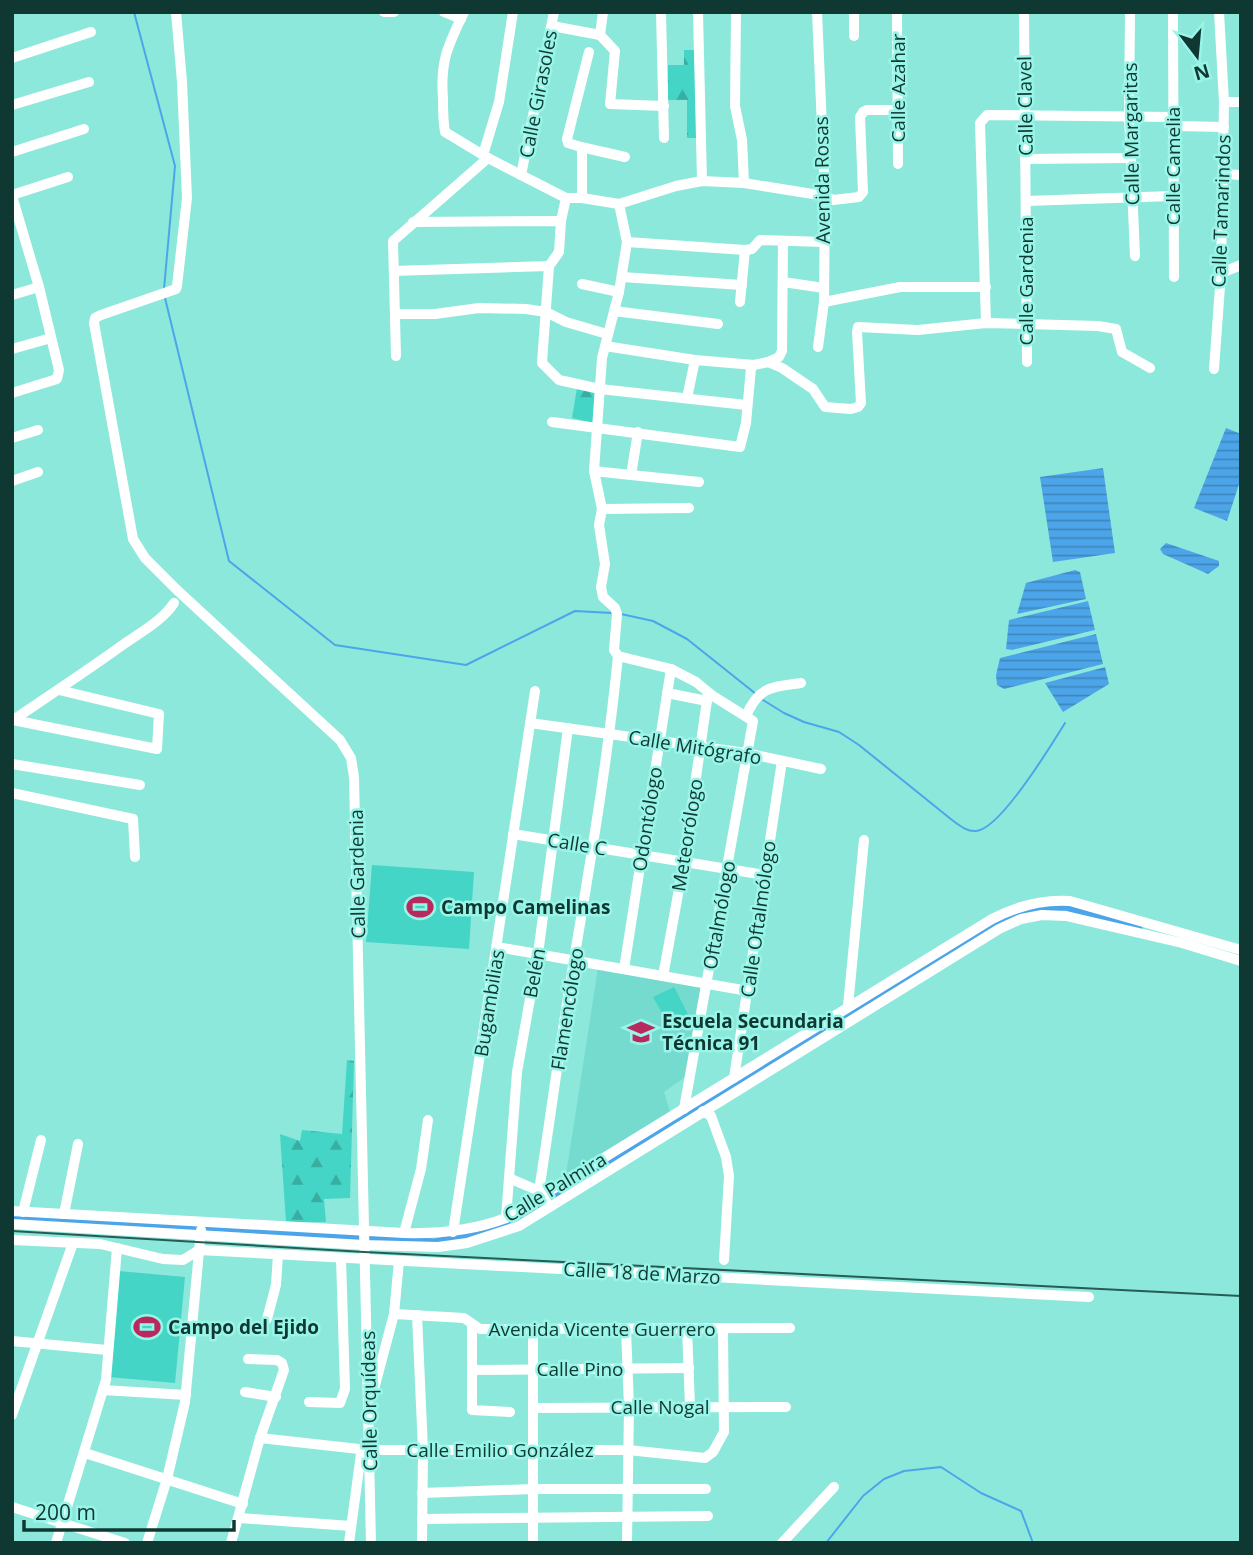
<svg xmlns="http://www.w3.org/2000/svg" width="1253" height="1555" font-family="'Open Sans',sans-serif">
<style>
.built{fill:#74dbce}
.forest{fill:url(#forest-firs)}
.pitch{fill:#45d5c6}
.water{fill:url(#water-rules)}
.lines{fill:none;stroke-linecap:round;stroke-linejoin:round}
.stream{stroke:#4da5e9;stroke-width:2}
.canal{stroke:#4da5e9;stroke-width:7}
.minor{stroke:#fff;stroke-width:10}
.rail{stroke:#285b54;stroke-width:2}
.labels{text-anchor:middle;stroke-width:5;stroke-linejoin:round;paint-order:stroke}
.street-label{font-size:19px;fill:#103833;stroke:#98f5e8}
.poi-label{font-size:19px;font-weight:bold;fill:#103833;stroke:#98f5e8;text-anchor:start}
</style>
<defs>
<pattern id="forest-firs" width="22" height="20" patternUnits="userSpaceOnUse" patternTransform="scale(1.75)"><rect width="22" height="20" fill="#45d5c6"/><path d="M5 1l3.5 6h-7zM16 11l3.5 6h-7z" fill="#38aea1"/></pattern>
<pattern id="water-rules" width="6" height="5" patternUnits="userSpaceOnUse" patternTransform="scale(1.75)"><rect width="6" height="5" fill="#4da5e9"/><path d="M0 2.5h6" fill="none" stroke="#3f87bd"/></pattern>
</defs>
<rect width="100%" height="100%" fill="#8be8db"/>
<path class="built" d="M598 968 702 987 685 1077 664 1092 670 1112 566 1175Z"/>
<g class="forest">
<path d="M684 50H697L698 138H687V100H668V65H684Z"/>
<path d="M577 388 595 391 594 423 572 418Z"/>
<path d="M347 1060 354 1061 350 1198 324 1199 326 1222H286L280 1134 300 1141 302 1130 342 1134Z"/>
</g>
<g class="pitch">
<path d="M372 865 474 872 469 949 366 942Z"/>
<path d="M674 987 689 1016 669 1025 653 997Z"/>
<path d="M119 1271 185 1277 175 1383 109 1377Z"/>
</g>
<g class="water">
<path d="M1226 428 1241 434V478L1227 521 1194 508Z"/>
<path d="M1103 468 1115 553 1053 562 1040 477Z"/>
<path d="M1166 543 1219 561V566L1208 574 1163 554 1160 549Z"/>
<path d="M1075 570 1080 572 1086 599 1017 614 1026 583Z"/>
<path d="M1088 601 1095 630 1012 650 1006 649 1009 620Z"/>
<path d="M1096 634 1103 664 1004 689 997 685 996 675 1000 658Z"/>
<path d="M1105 667 1109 684 1063 712 1045 683Z"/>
</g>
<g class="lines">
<g class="stream">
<path d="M134 12 175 166 164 289"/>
<path d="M165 298 229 561 335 645 466 665 575 611 612 613"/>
<path d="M621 614 653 621 687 639 756 694"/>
<path d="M763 700 784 713 804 722 839 732 859 745 952 820C959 825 967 832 976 831 1000 830 1052 744 1065 723"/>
<path d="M826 1543 863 1496 884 1479 904 1471 941 1467 981 1493 1021 1511 1033 1543"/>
</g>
<path class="canal" d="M12 1219 435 1242 490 1231 511 1222 987 928 1019 912 1065 907 1139 928"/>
<g class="minor">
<path d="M176 12 182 82 187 198 177 286 176 289 101 315 95 318 94 323 133 539 145 558 177 590 340 740 351 758 354 777 371 1543"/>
<path d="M384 12H394"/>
<path d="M444 12 461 19"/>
<path d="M464 12C448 46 440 60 443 99 443 110 443 121 445 132L488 158 566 198H582L619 204 676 186 702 181 744 183 825 196 833 200 859 197 863 192 860 117 863 112 867 110H898"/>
<path d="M603 12 600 35 615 51 610 104 664 106"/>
<path d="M661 12 664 138"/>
<path d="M698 12 702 181"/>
<path d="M736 12 735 106 742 140 744 183"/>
<path d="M817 12 825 196 824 302 818 347"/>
<path d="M897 12 898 164"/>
<path d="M1024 12 1027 362"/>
<path d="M1130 12 1129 116 1135 256"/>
<path d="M1173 12 1174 277"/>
<path d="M552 26 600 35"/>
<path d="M854 36V12"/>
<path d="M12 58 91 32"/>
<path d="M1224 102H1241"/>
<path d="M12 105 89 82"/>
<path d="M1174 126 1224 127"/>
<path d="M581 147 625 157"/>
<path d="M12 152 84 129"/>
<path d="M483 155 499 102 513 12"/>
<path d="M1025 159 1131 158"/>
<path d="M1223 174 1241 175"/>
<path d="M521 175 554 12"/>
<path d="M12 195 68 177"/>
<path d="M12 196 39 287 59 370 57 379 12 393"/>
<path d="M582 198V151L581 147 568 143 567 139 589 52"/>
<path d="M1026 201 1173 196"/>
<path d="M561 221 566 198"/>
<path d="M413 222 561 221 559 252 549 266"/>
<path d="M627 242 745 250"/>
<path d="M394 271 549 266 542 363 559 380 600 389 746 405"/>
<path d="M1221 273 1241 265"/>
<path d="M622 277 742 285"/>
<path d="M783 282 824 288"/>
<path d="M582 284 619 292"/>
<path d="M12 295 39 287"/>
<path d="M740 302 745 250 752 249 760 240 823 242"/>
<path d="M824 302 900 287H986"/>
<path d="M614 311 718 324"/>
<path d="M395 314H435L479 308 526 309 546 312 566 322 607 334"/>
<path d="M986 323 980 123 987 115 1174 117"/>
<path d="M605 346 695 360 754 365 768 362 782 368 813 389 825 407 851 409 858 407 861 403 857 332 858 327 918 330 986 323 1098 326 1116 329 1122 352 1150 368"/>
<path d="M12 349 51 338"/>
<path d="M396 356 393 241 488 158"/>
<path d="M768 362 779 357 782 351 783 242"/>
<path d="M1214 369 1221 273 1224 102 1219 12"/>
<path d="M687 398 695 360"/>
<path d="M552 422 740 447 746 423 751 368 754 365"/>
<path d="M638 432 631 475 594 471 602 509 599 525 605 564 601 587 603 597 615 608 617 614 614 650 618 656 671 669 696 682 713 696 753 721 684 1109"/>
<path d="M12 438 38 430"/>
<path d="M594 471 602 358 619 292 627 242 619 204"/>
<path d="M631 475 699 482"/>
<path d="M12 481 38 472"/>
<path d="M602 509 689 508"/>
<path d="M667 693 707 701"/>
<path d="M746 716C759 686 772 687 801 683"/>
<path d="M13 720 157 749 159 714 59 690"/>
<path d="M13 720C50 695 88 670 124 644 141 632 163 620 174 603"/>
<path d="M530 723 746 753 821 769"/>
<path d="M12 764 140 785"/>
<path d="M12 793 133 819 135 857"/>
<path d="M513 834 765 875"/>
<path d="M497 947 748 991"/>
<path d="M624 969 671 669"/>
<path d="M663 976 684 862 708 693"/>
<path d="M848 1006 864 840"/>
<path d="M734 1078 782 761"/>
<path d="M703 1111 711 1116 726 1157 729 1176 724 1260"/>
<path d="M509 1178 539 1191"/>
<path d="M546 1200 539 1191C551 1114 561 1036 574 960 591 858 608 758 618 656"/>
<path d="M12 1211 404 1233C439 1234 472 1231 506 1218L992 919C1017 906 1041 899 1070 901L1241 950"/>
<path d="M23 1212 41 1140"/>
<path d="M64 1214 78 1144"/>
<path d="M506 1218 517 1072 538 954 568 728"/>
<path d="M12 1224 364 1245 438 1247 467 1243 519 1226 999 929 1021 919 1042 915 1066 916 1182 943 1241 961"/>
<path d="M453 1232 535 691"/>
<path d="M404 1233 421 1169 428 1120"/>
<path d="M12 1240 100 1244 163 1259 183 1260 199 1250 1089 1297"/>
<path d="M394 1314 464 1318 480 1329 790 1328"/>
<path d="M417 1315 423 1450 422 1543"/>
<path d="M267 1319 276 1285 278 1255"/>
<path d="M472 1324V1410L510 1412"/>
<path d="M687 1328 690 1406"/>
<path d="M533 1329V1543"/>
<path d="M626 1329 629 1407 627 1543"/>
<path d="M12 1341 107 1350"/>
<path d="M472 1370 689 1368"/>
<path d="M103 1390 186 1395"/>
<path d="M245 1392 276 1397"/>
<path d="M373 1393 394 1314 399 1261"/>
<path d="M309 1402 340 1403 345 1389 341 1258"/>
<path d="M533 1408 786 1407"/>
<path d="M12 1415 73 1243"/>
<path d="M260 1438 359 1449 361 1454 349 1543"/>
<path d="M371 1450H628L705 1458 713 1452 724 1432 723 1329"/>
<path d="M85 1453 243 1504"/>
<path d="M422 1493 533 1489H706"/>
<path d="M12 1507 125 1543"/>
<path d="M240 1518 351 1526"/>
<path d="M422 1519 708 1516"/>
<path d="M56 1543 106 1380 117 1248"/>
<path d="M147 1543 167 1479 185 1402 201 1230"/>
<path d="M231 1543 260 1438 284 1370 282 1363 277 1360 248 1359"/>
<path d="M782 1543 834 1487"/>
</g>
<path class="rail" d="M12 1231 364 1252 1241 1296"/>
</g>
<defs>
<g id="stadium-bare" transform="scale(2.1)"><path d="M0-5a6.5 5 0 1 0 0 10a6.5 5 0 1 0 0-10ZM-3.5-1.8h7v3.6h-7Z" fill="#b82a5d" stroke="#98f5e8" stroke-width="2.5" paint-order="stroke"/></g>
<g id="school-bare" transform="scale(2.1)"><path d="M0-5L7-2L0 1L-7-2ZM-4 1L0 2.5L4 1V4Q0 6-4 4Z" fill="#b82a5d" stroke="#98f5e8" stroke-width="2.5" paint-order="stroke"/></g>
</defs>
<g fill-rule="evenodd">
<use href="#stadium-bare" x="420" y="907"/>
<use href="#school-bare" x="641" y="1032"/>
<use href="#stadium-bare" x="147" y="1327"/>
</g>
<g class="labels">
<g class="street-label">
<text transform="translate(898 88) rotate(-90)" y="7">Calle Azahar</text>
<text transform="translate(538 94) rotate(-79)" y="7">Calle Girasoles</text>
<text transform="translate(1025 106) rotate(-91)" y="7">Calle Clavel</text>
<text transform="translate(1131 134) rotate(-91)" y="7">Calle Margaritas</text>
<text transform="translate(1173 166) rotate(-90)" y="7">Calle Camelia</text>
<text transform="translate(822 180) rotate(-91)" y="7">Avenida Rosas</text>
<text transform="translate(1221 211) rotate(-88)" y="7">Calle Tamarindos</text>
<text transform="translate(1026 281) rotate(-90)" y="7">Calle Gardenia</text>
<text transform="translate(695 747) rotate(9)" y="7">Calle Mitógrafo</text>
<text transform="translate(647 819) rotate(-81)" y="7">Odontólogo</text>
<text transform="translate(687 835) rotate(-81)" y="7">Meteorólogo</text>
<text transform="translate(577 844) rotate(9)" y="7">Calle C</text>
<text transform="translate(357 874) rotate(-91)" y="7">Calle Gardenia</text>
<text transform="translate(719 915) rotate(-80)" y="7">Oftalmólogo</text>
<text transform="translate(758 919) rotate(-82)" y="7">Calle Oftalmólogo</text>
<text transform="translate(534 973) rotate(-80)" y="7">Belén</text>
<text transform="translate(489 1003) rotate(-81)" y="7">Bugambilias</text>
<text transform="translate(567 1009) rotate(-81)" y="7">Flamencólogo</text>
<text transform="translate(555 1187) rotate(-31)" y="7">Calle Palmira</text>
<text transform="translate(642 1273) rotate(3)" y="7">Calle 18 de Marzo</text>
<text x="602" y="1336">Avenida Vicente Guerrero</text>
<text x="580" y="1376">Calle Pino</text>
<text transform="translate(369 1401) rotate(-91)" y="7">Calle Orquídeas</text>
<text x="660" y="1414">Calle Nogal</text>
<text x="500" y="1457">Calle Emilio González</text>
</g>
<g class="poi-label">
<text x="441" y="914">Campo Camelinas</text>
<text x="662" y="1028">Escuela Secundaria<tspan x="662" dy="22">Técnica 91</tspan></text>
<text x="168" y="1334">Campo del Ejido</text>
</g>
</g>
<rect width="1253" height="1555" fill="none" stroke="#103833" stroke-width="28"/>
<g transform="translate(1197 56) rotate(164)" stroke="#98f5e8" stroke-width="5" paint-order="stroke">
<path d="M0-5L12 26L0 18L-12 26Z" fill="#103833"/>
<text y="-10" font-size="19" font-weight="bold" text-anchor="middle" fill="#103833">N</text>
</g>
<path d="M24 1520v10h210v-10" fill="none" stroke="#103833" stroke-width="3.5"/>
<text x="35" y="1520" font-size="21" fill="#103833" stroke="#98f5e8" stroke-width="5" paint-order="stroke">200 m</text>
</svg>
